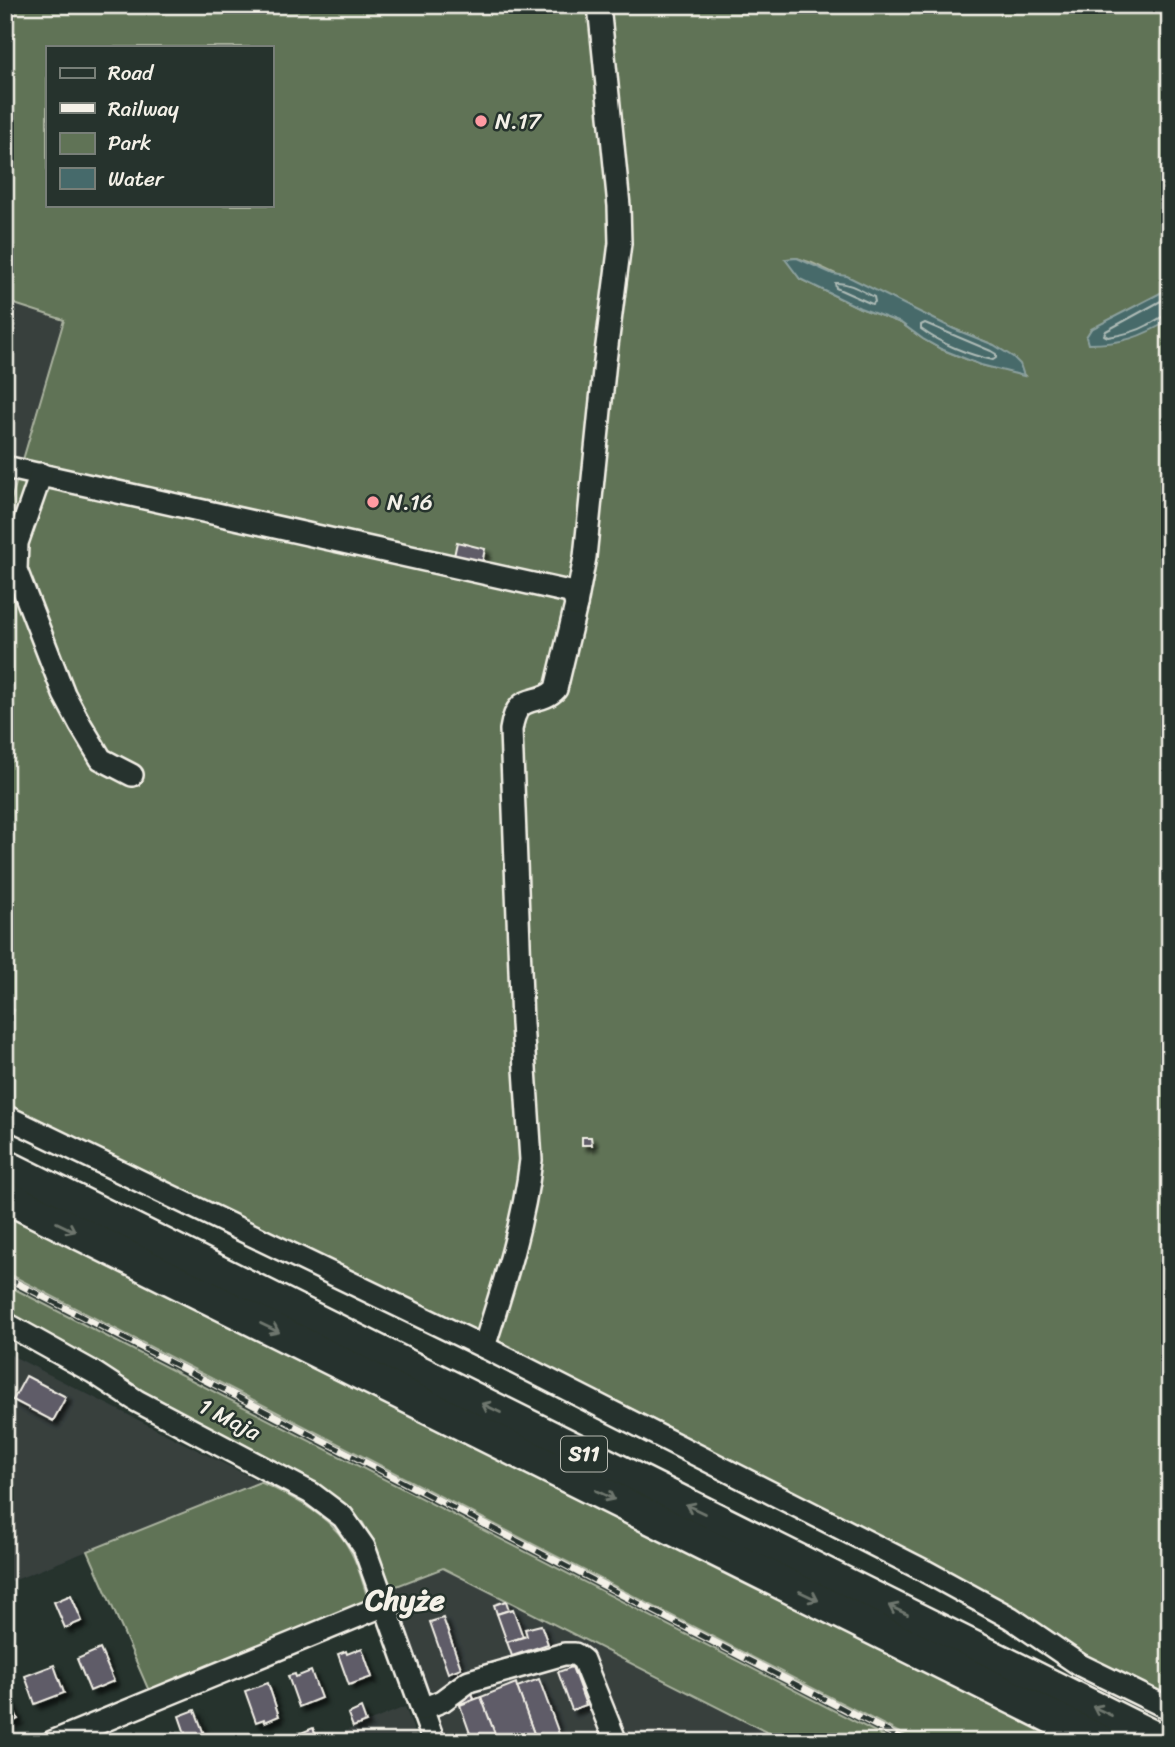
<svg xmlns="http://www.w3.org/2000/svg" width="1175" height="1747" font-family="Sriracha,sans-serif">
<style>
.built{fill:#373f3e}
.green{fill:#607356;stroke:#aab29f;stroke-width:2;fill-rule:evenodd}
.water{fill:#466a6b;stroke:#8ca09d;stroke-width:2}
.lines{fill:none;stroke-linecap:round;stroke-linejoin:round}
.shore{stroke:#aebbb6;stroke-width:2}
.building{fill:#5e5b67;stroke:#f4f1e8;stroke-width:2;filter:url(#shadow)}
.minor-casing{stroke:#f4f1e8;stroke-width:26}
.highway-casing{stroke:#f4f1e8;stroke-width:37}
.minor{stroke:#26332d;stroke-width:21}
.highway{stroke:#26332d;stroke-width:32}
.rail-casing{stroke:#f4f1e8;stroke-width:7}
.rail{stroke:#26332d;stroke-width:4.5;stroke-dasharray:13;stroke-linecap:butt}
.oneway{stroke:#6e766e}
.poi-dot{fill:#ff9aa2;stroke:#26332d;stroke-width:2.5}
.labels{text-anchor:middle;stroke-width:5;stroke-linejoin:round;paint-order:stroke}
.shield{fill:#26332d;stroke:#b6b8b0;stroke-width:2}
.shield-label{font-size:21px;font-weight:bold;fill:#f4f1e8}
.poi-label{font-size:23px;fill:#f4f1e8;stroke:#26332d;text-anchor:start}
.street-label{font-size:23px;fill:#f4f1e8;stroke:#26332d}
.district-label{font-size:30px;font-weight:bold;fill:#f4f1e8;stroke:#26332d}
</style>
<defs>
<filter id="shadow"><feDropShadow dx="5" dy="5" stdDeviation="2" flood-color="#0009"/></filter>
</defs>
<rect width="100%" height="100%" fill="#26332d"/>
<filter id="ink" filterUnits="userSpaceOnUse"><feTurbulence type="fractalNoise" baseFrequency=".0143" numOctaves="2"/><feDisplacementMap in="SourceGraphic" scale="14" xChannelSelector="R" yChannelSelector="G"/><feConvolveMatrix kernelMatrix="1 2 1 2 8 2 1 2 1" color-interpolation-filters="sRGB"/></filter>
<g filter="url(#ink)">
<g class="built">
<path d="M5 301 65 319 5 521Z"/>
<path d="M5 1352 260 1482 5 1584Z"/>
<path d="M443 1568 732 1716 786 1742H442L389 1589Z"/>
<path d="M405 1707 418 1742H318Z"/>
</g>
<g class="green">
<path d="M5 5H1170V1699L1097 1662 1025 1615 660 1423 470 1329 5 1107V1029L14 1010 5 1005V521L64 320 5 301ZM47 47H271V205H47ZM797 258 812 263 954 329 994 345 1024 375 981 365 941 349 923 339 901 323 860 308 800 279 786 259Z"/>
<path d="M5 1212 1071 1742H917L5 1272Z"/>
<path d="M5 1284 895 1742H786L443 1568 389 1589 373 1542 363 1523 336 1499 5 1316Z"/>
<path d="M260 1482C292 1496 335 1518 351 1552 359 1566 363 1584 368 1599L366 1605 149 1691 88 1551Z"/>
</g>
<g class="water">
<path d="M797 258 833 274 847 276 954 329 994 345 1013 357 1020 364 1024 376 981 365 941 349 923 339 901 323 860 308 800 279 785 259Z"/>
<path d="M1170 288V320C1141 337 1122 344 1088 344L1086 337 1091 329Z"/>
</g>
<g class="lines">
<g class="shore">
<path d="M835 283C849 282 862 291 874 297L875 302 872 304 836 288Z"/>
<path d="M1170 296 1106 331 1104 335 1108 337C1121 335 1136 332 1148 325 1156 321 1161 316 1170 314"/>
<path d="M925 323 991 351 996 354V358L993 360C969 355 941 344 921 329V325Z"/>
</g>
</g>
<g class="building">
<path d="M457 542 485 549 482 563 454 556Z"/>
<path d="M582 1137H591L592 1145H582Z"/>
<path d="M26 1376 66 1397 53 1421 13 1400Z"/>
<path d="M71 1595 82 1621 65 1628 54 1602Z"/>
<path d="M506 1601 509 1610 497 1614 494 1605Z"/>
<path d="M513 1609 523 1637 507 1642 497 1614Z"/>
<path d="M443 1618 461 1668 448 1673 430 1622Z"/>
<path d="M541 1625 548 1644 512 1656 507 1642 527 1636 525 1629Z"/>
<path d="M362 1648 372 1677 349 1685 338 1654 346 1651 347 1654Z"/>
<path d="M100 1649 114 1681 90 1691 77 1659Z"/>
<path d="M54 1665 64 1693 35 1704 25 1676Z"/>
<path d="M572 1667 586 1705 572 1710 558 1672Z"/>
<path d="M311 1671 321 1698 299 1707 288 1676 295 1674 296 1677Z"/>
<path d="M539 1679 562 1742H537L517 1687Z"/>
<path d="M268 1683 279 1716 265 1722 264 1719 256 1722 245 1691Z"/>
<path d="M516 1683 517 1687 537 1742H498L481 1697Z"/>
<path d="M5 1689 18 1719 5 1726Z"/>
<path d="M471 1689 474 1699 460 1704 457 1695Z"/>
<path d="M481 1697 498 1742H473L460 1705Z"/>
<path d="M361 1708 366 1722 353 1727 348 1714Z"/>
<path d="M195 1710 205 1737 188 1742 179 1716Z"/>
<path d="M313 1728 318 1741 299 1742 296 1735Z"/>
</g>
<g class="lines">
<g class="minor-casing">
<g id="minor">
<path d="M5 467 569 592 574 597 576 605 556 689C538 708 517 689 511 730L522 1023 531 1160C524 1223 503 1287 484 1347"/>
<path d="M41 474 17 543 16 570 64 694 80 724 101 759 132 775"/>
<path d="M576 605 585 557 605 361 620 243 619 206 599 5"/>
<path d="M5 1116 484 1347 925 1571 1011 1618 1080 1665 1170 1709"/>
<path d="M5 1323 93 1372 137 1401 311 1493 343 1517 364 1547 434 1742"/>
<path d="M422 1709 442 1701 469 1681 564 1654H575L583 1660 616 1742"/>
<path d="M52 1742 385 1605"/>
</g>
</g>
<g class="highway-casing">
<g id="highway">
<path d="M5 1166 1163 1742"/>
<path d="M5 1196 1102 1742"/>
</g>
</g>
<use href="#minor" class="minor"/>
<use href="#highway" class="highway"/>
<g class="rail-casing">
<path id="rail" d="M5 1277 908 1742"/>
</g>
<use href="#rail" class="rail"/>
</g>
<defs><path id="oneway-shaft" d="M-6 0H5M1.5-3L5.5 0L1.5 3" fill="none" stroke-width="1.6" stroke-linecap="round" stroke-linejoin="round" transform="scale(1.75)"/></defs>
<g class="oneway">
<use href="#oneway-shaft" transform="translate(66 1227) rotate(26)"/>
<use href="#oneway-shaft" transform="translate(270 1328) rotate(26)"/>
<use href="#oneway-shaft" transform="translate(491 1408) rotate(-154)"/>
<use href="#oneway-shaft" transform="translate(605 1495) rotate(26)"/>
<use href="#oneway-shaft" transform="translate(695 1509) rotate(-154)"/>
<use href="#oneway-shaft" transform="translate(809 1596) rotate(26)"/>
<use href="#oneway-shaft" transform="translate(898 1610) rotate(-154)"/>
<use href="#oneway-shaft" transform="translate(1102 1711) rotate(-154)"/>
</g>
</g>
<g class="poi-dot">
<circle cx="481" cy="121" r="7"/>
<circle cx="373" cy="502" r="7"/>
</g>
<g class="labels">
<rect class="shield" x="561" y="1436.5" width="46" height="35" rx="5"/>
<g class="shield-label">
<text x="584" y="1461">S11</text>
</g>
<g class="poi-label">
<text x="495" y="129">N.17</text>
<text x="387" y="510">N.16</text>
</g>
<g class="street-label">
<text transform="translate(230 1419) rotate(27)" y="8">1 Maja</text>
</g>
<g class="district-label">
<text x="405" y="1610">Chyże</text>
</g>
</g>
<rect width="1175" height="1747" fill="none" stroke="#26332d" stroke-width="28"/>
<rect x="14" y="14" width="1147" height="1719" fill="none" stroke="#f4f1e8" stroke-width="2.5" filter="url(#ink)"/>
<rect x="46" y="46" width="228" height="161" fill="#26332d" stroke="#787f78" stroke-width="2"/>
<rect x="60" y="68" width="35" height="10" fill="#26332d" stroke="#787f78" stroke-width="2"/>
<text x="108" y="80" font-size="21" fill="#f4f1e8">Road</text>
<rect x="60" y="103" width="35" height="10" fill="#f4f1e8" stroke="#787f78" stroke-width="2"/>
<text x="108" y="116" font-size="21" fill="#f4f1e8">Railway</text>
<rect x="60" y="133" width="35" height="21" fill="#607356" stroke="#787f78" stroke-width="2"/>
<text x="108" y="150" font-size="21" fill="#f4f1e8">Park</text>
<rect x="60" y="168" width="35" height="21" fill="#466a6b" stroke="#787f78" stroke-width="2"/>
<text x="108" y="186" font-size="21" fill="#f4f1e8">Water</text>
</svg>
